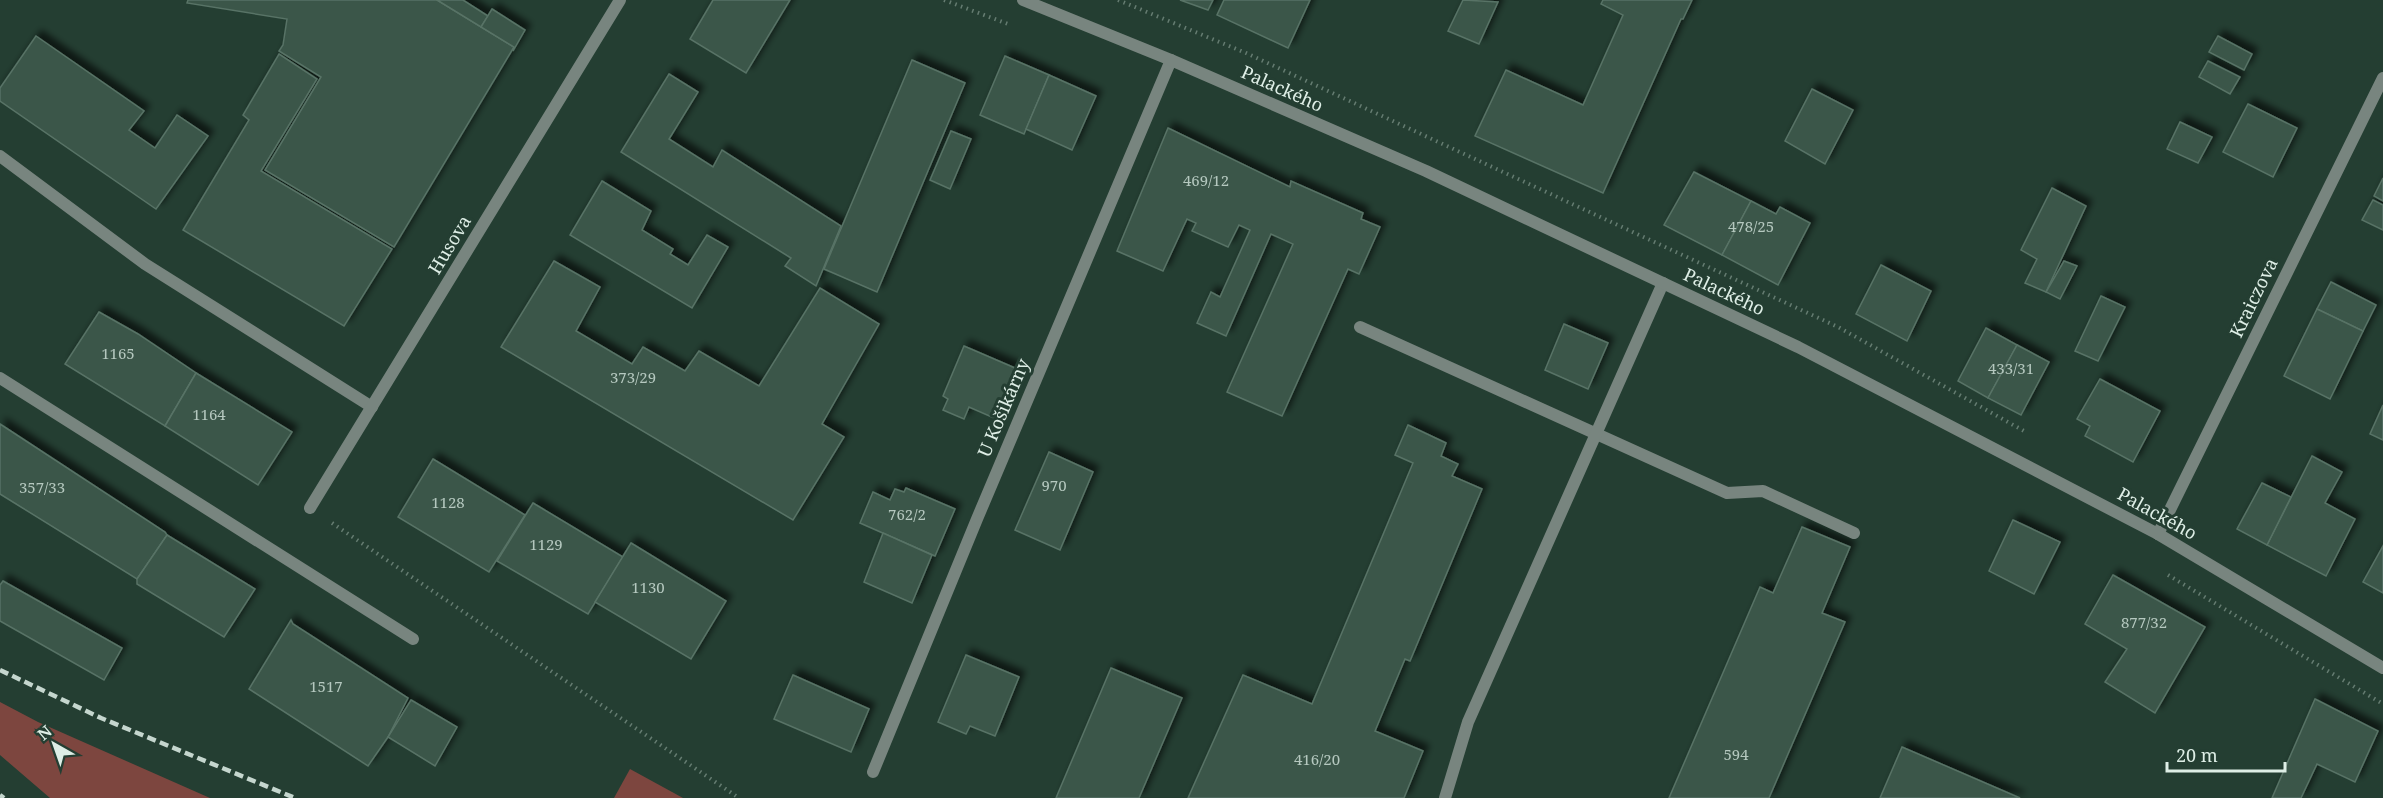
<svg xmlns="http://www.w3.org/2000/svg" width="2383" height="798" font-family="'Noto Serif',serif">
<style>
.green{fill:#7d463f}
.building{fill:#3b5649;stroke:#587366;stroke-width:1.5;filter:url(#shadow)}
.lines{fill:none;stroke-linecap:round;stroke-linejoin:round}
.path{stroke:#657c71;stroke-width:4;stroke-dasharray:1.5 4.5;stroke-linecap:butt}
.service{stroke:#78857f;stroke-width:12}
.minor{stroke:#78857f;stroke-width:12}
.tertiary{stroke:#78857f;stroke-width:12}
.rail{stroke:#c5d6ce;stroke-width:4.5;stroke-dasharray:9 4.5;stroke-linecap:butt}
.labels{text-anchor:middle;stroke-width:6;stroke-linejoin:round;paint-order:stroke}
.number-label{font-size:15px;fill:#b5c8bf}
.street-label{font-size:18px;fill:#deeee6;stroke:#243e32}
</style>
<defs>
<filter id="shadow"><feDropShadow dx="5.5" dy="-5.5" stdDeviation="3" flood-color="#0009"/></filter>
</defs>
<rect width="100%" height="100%" fill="#243e32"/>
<g class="green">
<path d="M0 702 38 722 210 798H50L0 755Z"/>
<path d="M630 769 683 798H614Z"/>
</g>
<g class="building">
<path d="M188 0H437L514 47 394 247 265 170 321 77 279 51 283 45 287 19 187 3Z"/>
<path d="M437 0H463L488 16 481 27Z"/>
<path d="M713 0H790L746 73 690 39Z"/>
<path d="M1180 0H1213L1208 10Z"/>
<path d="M1224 0H1310L1288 48 1217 15Z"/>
<path d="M1463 0 1498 2 1479 44 1448 31Z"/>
<path d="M1603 0H1692L1683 19H1681L1603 193 1475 136 1506 70 1583 105 1623 15 1601 4Z"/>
<path d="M492 9 525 30 513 51 514 47 481 27Z"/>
<path d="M36 36 144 111 129 130 155 148 177 115 208 136 156 209 0 101V88Z"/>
<path d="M2218 36 2252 54 2244 70 2209 52Z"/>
<path d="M279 54 317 79 261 171 392 249 344 326 183 230 249 120 243 115Z"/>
<path d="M1005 56 1049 75 1024 134 980 115Z"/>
<path d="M912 60 965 83 877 292 824 269Z"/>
<path d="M2208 61 2240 77 2230 94 2199 77Z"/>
<path d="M669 74 698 92 669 139 713 167 722 150 841 226 816 286 785 266 791 258 621 152Z"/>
<path d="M1049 75 1096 96 1072 150 1026 129Z"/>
<path d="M1812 89 1853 110 1825 164 1785 141Z"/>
<path d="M2248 104 2297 128 2273 177 2223 152Z"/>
<path d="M2180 122 2212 137 2198 163 2167 149Z"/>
<path d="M1168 128 1290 187 1291 181 1363 213 1361 219 1380 227 1359 274 1348 269 1282 416 1227 392 1293 244 1271 234 1226 336 1197 323 1211 292 1220 297 1250 230 1239 225 1228 247 1192 231 1196 223 1187 219 1163 271 1117 251Z"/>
<path d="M951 131 971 139 950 189 930 180Z"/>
<path d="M1694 172 1751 201 1722 255 1664 225Z"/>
<path d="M2383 178V201L2374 196Z"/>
<path d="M602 181 651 211 642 230 673 249 670 254 688 265 707 235 728 247 692 308 570 235Z"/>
<path d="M2052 188 2086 206 2046 292 2025 283 2037 259 2021 250Z"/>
<path d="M2373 200 2383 205V230L2362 220Z"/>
<path d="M1751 201 1776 214 1780 207 1810 223 1778 285 1722 255Z"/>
<path d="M554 261 600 287 576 331 632 364 643 347 685 371 699 351 759 386 820 288 879 324 822 424 844 437 793 520 501 347Z"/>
<path d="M2064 261 2077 266 2060 299 2046 292Z"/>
<path d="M1881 265 1931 291 1907 341 1856 314Z"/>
<path d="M2331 282 2376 305 2363 331 2317 309Z"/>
<path d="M2101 296 2125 307 2098 361 2075 351Z"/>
<path d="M2317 309 2363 331 2330 399 2284 376Z"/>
<path d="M99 312 138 334 196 373 165 426 65 364Z"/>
<path d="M1564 324 1608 343 1588 389 1545 370Z"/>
<path d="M1986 328 2017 345 1988 398 1958 381Z"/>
<path d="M2017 345 2049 362 2021 415 1988 398Z"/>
<path d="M964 346 1015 368 994 418 969 407 964 419 943 410 948 399 943 396Z"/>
<path d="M196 373 292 432 258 485 165 426Z"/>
<path d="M2100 379 2160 411 2133 462 2085 436 2090 426 2077 419Z"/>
<path d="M2383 405V440L2370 434Z"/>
<path d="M0 424 165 532 167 535 137 579 0 494Z"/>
<path d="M1408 425 1446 443 1441 456 1458 464 1452 476 1482 489 1410 661 1405 659 1375 731 1423 751 1404 798H1188L1243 675 1312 704 1413 463 1395 455Z"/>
<path d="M1049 452 1093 472 1060 550 1015 530Z"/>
<path d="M2312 456 2342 472 2325 503 2355 519 2326 576 2267 545Z"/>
<path d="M433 459 525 515 489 572 398 517Z"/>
<path d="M2262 483 2291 497 2267 545 2237 529Z"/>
<path d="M906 488 955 509 935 556 860 523 873 492 890 500 895 489 904 492Z"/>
<path d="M533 503 623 557 588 614 497 561Z"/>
<path d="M2013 520 2060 542 2034 594 1989 571Z"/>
<path d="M1802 527 1850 547 1822 613 1845 622 1769 798H1669L1760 587 1773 593Z"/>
<path d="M883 533 932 555 912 603 864 582Z"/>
<path d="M167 535 255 589 224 637 137 584V579Z"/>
<path d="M631 543 726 601 691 659 595 602Z"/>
<path d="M2383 546V593L2363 582Z"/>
<path d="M2113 575 2205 627 2155 713 2105 682 2127 649 2085 624Z"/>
<path d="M3 581 122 648 104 680 0 621V585Z"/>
<path d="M291 620 293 624 408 698 388 737 368 766 249 689Z"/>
<path d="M966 655 1019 677 995 736 970 726 966 734 938 722Z"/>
<path d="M1111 668 1182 698 1139 798H1056Z"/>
<path d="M793 675 869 709 851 752 774 719Z"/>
<path d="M2315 699 2378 731 2355 782 2317 764 2301 798H2272Z"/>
<path d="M411 700 457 727 435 766 388 737Z"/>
<path d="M1902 747 2020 798H1880Z"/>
</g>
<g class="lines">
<g class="path">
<path d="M944 0 1008 24"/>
<path d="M1118 0 1246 53 1838 327 2024 431"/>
<path d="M332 523 739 798"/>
<path d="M2168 575 2383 704"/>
</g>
<g class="service">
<path d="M1360 327 1727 493 1763 491 1854 533"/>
<path d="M0 378 413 639"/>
<path d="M1445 798 1468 722 1663 283"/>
</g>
<g class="minor">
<path d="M0 156 145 264 372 407"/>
<path d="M310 508 620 0"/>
<path d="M2158 534 2383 78"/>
<path d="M873 772 977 519 1171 60"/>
</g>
<path class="tertiary" d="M1023 0 1171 60 1426 171 1798 347 2158 534 2383 668"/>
<g class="rail">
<path d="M0 670 101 718 295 798"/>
<path d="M0 795 4 798"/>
</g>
</g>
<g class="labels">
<g class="number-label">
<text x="1206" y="186">469/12</text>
<text x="1751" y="232">478/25</text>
<text x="118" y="359">1165</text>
<text x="2011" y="374">433/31</text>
<text x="633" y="383">373/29</text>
<text x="209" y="420">1164</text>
<text x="1054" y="491">970</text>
<text x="42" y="493">357/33</text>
<text x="448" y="508">1128</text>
<text x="907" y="520">762/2</text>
<text x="546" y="550">1129</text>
<text x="648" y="593">1130</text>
<text x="2144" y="628">877/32</text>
<text x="326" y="692">1517</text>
<text x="1736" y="760">594</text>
<text x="1317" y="765">416/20</text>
</g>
<g class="street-label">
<text transform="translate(1282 89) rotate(24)" y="6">Palackého</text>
<text transform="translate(450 245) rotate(-59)" y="6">Husova</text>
<text transform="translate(1724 292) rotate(25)" y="6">Palackého</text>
<text transform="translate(2254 298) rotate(-64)" y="6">Kraiczova</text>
<text transform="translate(1004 408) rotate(-67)" y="6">U Košikárny</text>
<text transform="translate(2157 514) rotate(29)" y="6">Palackého</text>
</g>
</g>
<g transform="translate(54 744) rotate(320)" stroke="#243e32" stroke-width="4.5" paint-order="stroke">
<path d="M0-4.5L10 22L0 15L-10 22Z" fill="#deeee6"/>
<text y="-9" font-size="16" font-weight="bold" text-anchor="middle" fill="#deeee6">N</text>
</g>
<path d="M2167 762v9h118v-9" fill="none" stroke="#deeee6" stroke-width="3"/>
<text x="2176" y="762" font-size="18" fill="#deeee6" stroke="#243e32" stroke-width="4.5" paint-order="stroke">20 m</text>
</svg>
